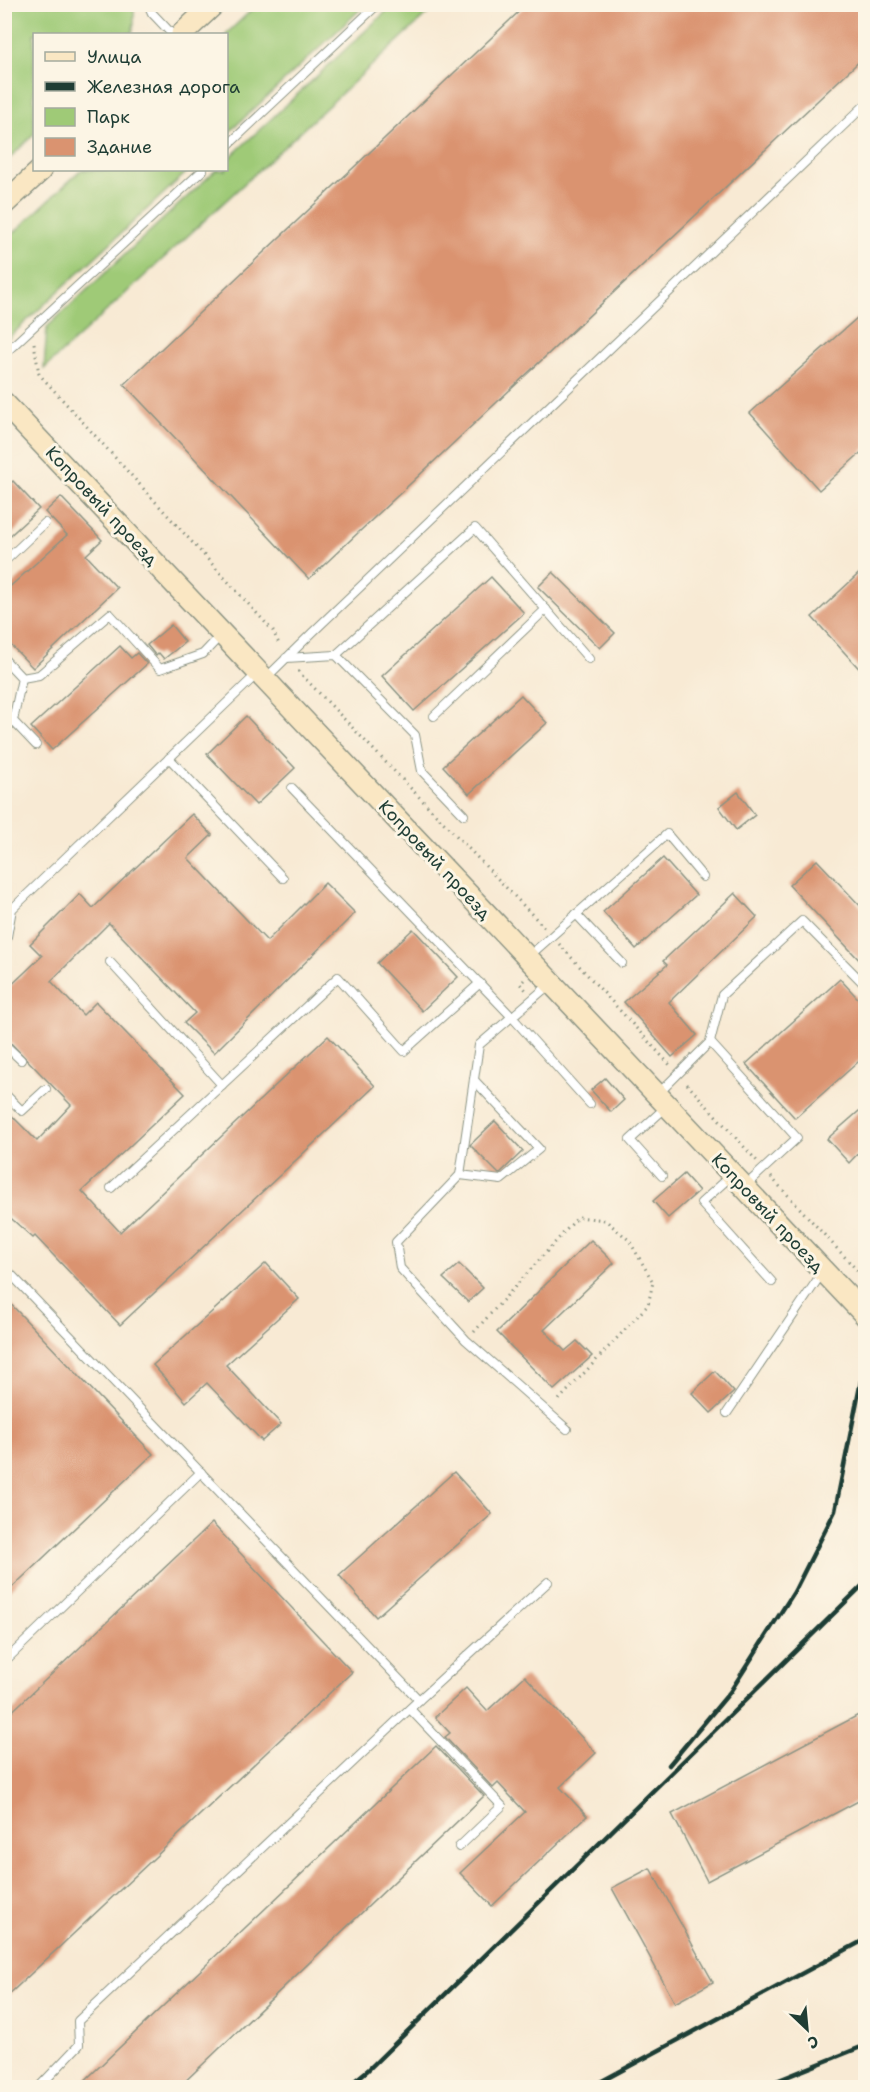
<svg xmlns="http://www.w3.org/2000/svg" width="870" height="2092" font-family="'Shantell Sans',sans-serif">
<style>
.green{fill:#9fca77;stroke:#5f8456;stroke-width:1.5}
.building{fill:#da9370}
.lines{fill:none;stroke-linecap:round;stroke-linejoin:round}
.lane-casing{stroke:#8c9484;stroke-width:10}
.secondary-casing{stroke:#8c9484;stroke-width:24}
.path{stroke:#8c9484;stroke-width:3;stroke-dasharray:1.5 4.5;stroke-linecap:butt}
.lane{stroke:#fff;stroke-width:8}
.secondary{stroke:#fae7c3;stroke-width:21}
.rail{stroke:#1f3d34;stroke-width:4.5}
.labels{text-anchor:middle;stroke-width:6;stroke-linejoin:round;paint-order:stroke}
.street-label{font-size:18px;fill:#1f3d34;stroke:#fcf5e5}
</style>
<rect width="100%" height="100%" fill="#fcf5e5"/>
<filter id="ink" filterUnits="userSpaceOnUse"><feTurbulence type="fractalNoise" baseFrequency=".0167" numOctaves="2"/><feDisplacementMap in="SourceGraphic" scale="12" xChannelSelector="R" yChannelSelector="G"/><feConvolveMatrix kernelMatrix="1 2 1 2 8 2 1 2 1" color-interpolation-filters="sRGB"/></filter>
<filter id="wash" filterUnits="userSpaceOnUse"><feTurbulence type="fractalNoise" baseFrequency=".008" numOctaves="4" result="noise"/><feDisplacementMap in="SourceGraphic" scale="24" xChannelSelector="R" yChannelSelector="G"/><feGaussianBlur stdDeviation="1.35" result="paint"/><feColorMatrix in="noise" values="0 0 0 0 0 0 0 0 0 0 0 0 0 0 0 0 0 1.4 0 .05"/><feComposite in="paint" operator="in"/></filter>
<g filter="url(#wash)">
<rect width="100%" height="100%" fill="#f8ead4"/>
<g class="green">
<path d="M5 4 134 5V23L132 34H34V134L5 163Z"/>
<path d="M258 4 365 5 227 134 226 34Z"/>
<path d="M393 5H437L44 369 47 327 216 170H226L227 160Z"/>
<path d="M81 170H189L5 341V241Z"/>
</g>
<g id="blocks">
<g class="building">
<path d="M527 4H866V55L309 579 124 384Z"/>
<path d="M866 310V448L819 490 750 413Z"/>
<path d="M13 481 39 509 4 541V489Z"/>
<path d="M61 497 102 540 86 555 117 588 33 668 4 638V592L67 535 45 512Z"/>
<path d="M866 567V676L812 617Z"/>
<path d="M553 572 615 633 600 648 538 587Z"/>
<path d="M491 577 524 613 414 711 382 676Z"/>
<path d="M171 625 185 642 164 659 159 653 156 656 147 645Z"/>
<path d="M120 646 131 658 137 653 147 664 52 750 31 727Z"/>
<path d="M521 695 547 723 469 794 443 766Z"/>
<path d="M246 716 295 768 256 805 207 754Z"/>
<path d="M738 792 755 815 736 830 719 807Z"/>
<path d="M192 814 212 835 188 858 267 941 325 883 355 913 214 1053 184 1023 195 1013 109 923 51 981 83 1015 96 1002 185 1094 82 1191 120 1232 328 1036 375 1086 120 1325 35 1236 33 1238 4 1212V1108L37 1141 71 1105 4 1036V992L42 956 30 944 80 894 93 908Z"/>
<path d="M663 858 696 895 636 949 603 912Z"/>
<path d="M817 860 866 912V967L789 885Z"/>
<path d="M735 893 757 917 669 1002 697 1035 672 1057 624 1002 667 965 663 961Z"/>
<path d="M413 929 458 977 422 1011 377 963Z"/>
<path d="M840 979 866 1007V1055L795 1118 746 1064Z"/>
<path d="M605 1078 624 1100 611 1112 591 1090Z"/>
<path d="M866 1105V1145L849 1163 827 1139Z"/>
<path d="M495 1121 523 1151 499 1174 470 1145Z"/>
<path d="M684 1174 699 1191 668 1218 653 1201Z"/>
<path d="M591 1240 614 1263 544 1330 565 1351 577 1341 592 1356 554 1390 497 1332Z"/>
<path d="M266 1263 299 1299 226 1365 281 1424 262 1441 207 1383 186 1402 153 1365Z"/>
<path d="M459 1264 483 1288 468 1302 443 1278Z"/>
<path d="M4 1297 153 1454 4 1595Z"/>
<path d="M715 1371 734 1392 711 1413 692 1393Z"/>
<path d="M454 1472 492 1514 376 1617 339 1575Z"/>
<path d="M212 1523 352 1672 4 1999V1719Z"/>
<path d="M525 1676 596 1753 560 1787 587 1816 492 1906 460 1873 525 1812 498 1783 493 1788 445 1737 450 1733 435 1717 466 1688 487 1711Z"/>
<path d="M866 1711V1797L707 1881 672 1814Z"/>
<path d="M436 1746 484 1796 178 2088H77Z"/>
<path d="M650 1868 713 1982 675 2003 612 1888Z"/>
</g>
</g>
</g>
<g filter="url(#ink)">
<use href="#blocks" fill-opacity="0" stroke="#8c9484" stroke-width="1.5"/>
<g class="lines">
<g class="lane-casing">
<g id="lane">
<path d="M148 4 152 13 172 34"/>
<path d="M226 147 378 4"/>
<path d="M4 354 203 170"/>
<path d="M4 562 45 523"/>
<path d="M336 655 475 528 589 659"/>
<path d="M286 658 336 655 415 735 422 771 464 815"/>
<path d="M4 659 22 678"/>
<path d="M22 678 39 675 110 614 160 669 203 654 221 635"/>
<path d="M22 678 13 721 36 745"/>
<path d="M266 678 314 631 866 104"/>
<path d="M434 716 546 609"/>
<path d="M169 758 283 878"/>
<path d="M292 788 512 1017 590 1104"/>
<path d="M576 914 622 963"/>
<path d="M4 953 12 909 258 673"/>
<path d="M528 957 667 834 703 877"/>
<path d="M110 962 222 1085"/>
<path d="M550 984 479 1045 460 1175 396 1242 400 1268 466 1340 567 1429"/>
<path d="M710 1042 797 1138 745 1186"/>
<path d="M4 1044 21 1060"/>
<path d="M4 1093 22 1111 46 1089"/>
<path d="M658 1094 710 1042 722 995 802 921 866 986"/>
<path d="M460 1175 501 1180 539 1149 474 1080"/>
<path d="M662 1176 630 1140 666 1107"/>
<path d="M731 1176 701 1203 772 1282"/>
<path d="M111 1188 338 977 404 1051 480 983"/>
<path d="M4 1267 419 1700"/>
<path d="M727 1413 822 1273"/>
<path d="M4 1662 201 1472"/>
<path d="M410 1709 502 1806 459 1847"/>
<path d="M38 2088 79 2045 78 2021 419 1700 548 1582"/>
</g>
</g>
<g class="secondary-casing">
<g id="secondary">
<path d="M182 34 214 4"/>
<path d="M4 204 41 170"/>
<path d="M4 403 866 1316"/>
</g>
</g>
<g class="path">
<path d="M34 343 39 374 273 631 280 646"/>
<path d="M298 671 545 928"/>
<path d="M559 944 670 1065"/>
<path d="M524 980 520 984 526 990"/>
<path d="M687 1084 757 1161"/>
<path d="M771 1177 866 1280"/>
<path d="M474 1332 578 1217 605 1220 629 1240 653 1282 648 1305 556 1403"/>
</g>
<use href="#lane" class="lane"/>
<use href="#secondary" class="secondary"/>
<g class="rail">
<path d="M669 1765 730 1692 794 1592 835 1511 866 1356"/>
<path d="M346 2088 368 2070 866 1582"/>
<path d="M589 2088 866 1939"/>
<path d="M759 2088 866 2045"/>
</g>
</g>
</g>
<g class="labels">
<g class="street-label">
<text transform="translate(102 506) rotate(47)" y="6">Копровый проезд</text>
<text transform="translate(435 860) rotate(47)" y="6">Копровый проезд</text>
<text transform="translate(768 1213) rotate(47)" y="6">Копровый проезд</text>
</g>
</g>
<rect width="870" height="2092" fill="none" stroke="#fcf5e5" stroke-width="24"/>
<rect x="33" y="33" width="195" height="138" fill="#fcf5e5" stroke="#a4ab9e" stroke-width="1.5"/>
<rect x="45" y="52" width="30" height="9" fill="#fae7c3" stroke="#a4ab9e" stroke-width="1.5"/>
<text x="87" y="63" font-size="18" fill="#1f3d34">Улица</text>
<rect x="45" y="82" width="30" height="9" fill="#1f3d34" stroke="#a4ab9e" stroke-width="1.5"/>
<text x="87" y="93" font-size="18" fill="#1f3d34">Железная дорога</text>
<rect x="45" y="108" width="30" height="18" fill="#9fca77" stroke="#a4ab9e" stroke-width="1.5"/>
<text x="87" y="123" font-size="18" fill="#1f3d34">Парк</text>
<rect x="45" y="138" width="30" height="18" fill="#da9370" stroke="#a4ab9e" stroke-width="1.5"/>
<text x="87" y="153" font-size="18" fill="#1f3d34">Здание</text>
<g transform="translate(807 2029) rotate(154)" stroke="#fcf5e5" stroke-width="4.5" paint-order="stroke">
<path d="M0-4.5L10 22L0 15L-10 22Z" fill="#1f3d34"/>
<text y="-9" font-size="16" font-weight="bold" text-anchor="middle" fill="#1f3d34">С</text>
</g>
</svg>
